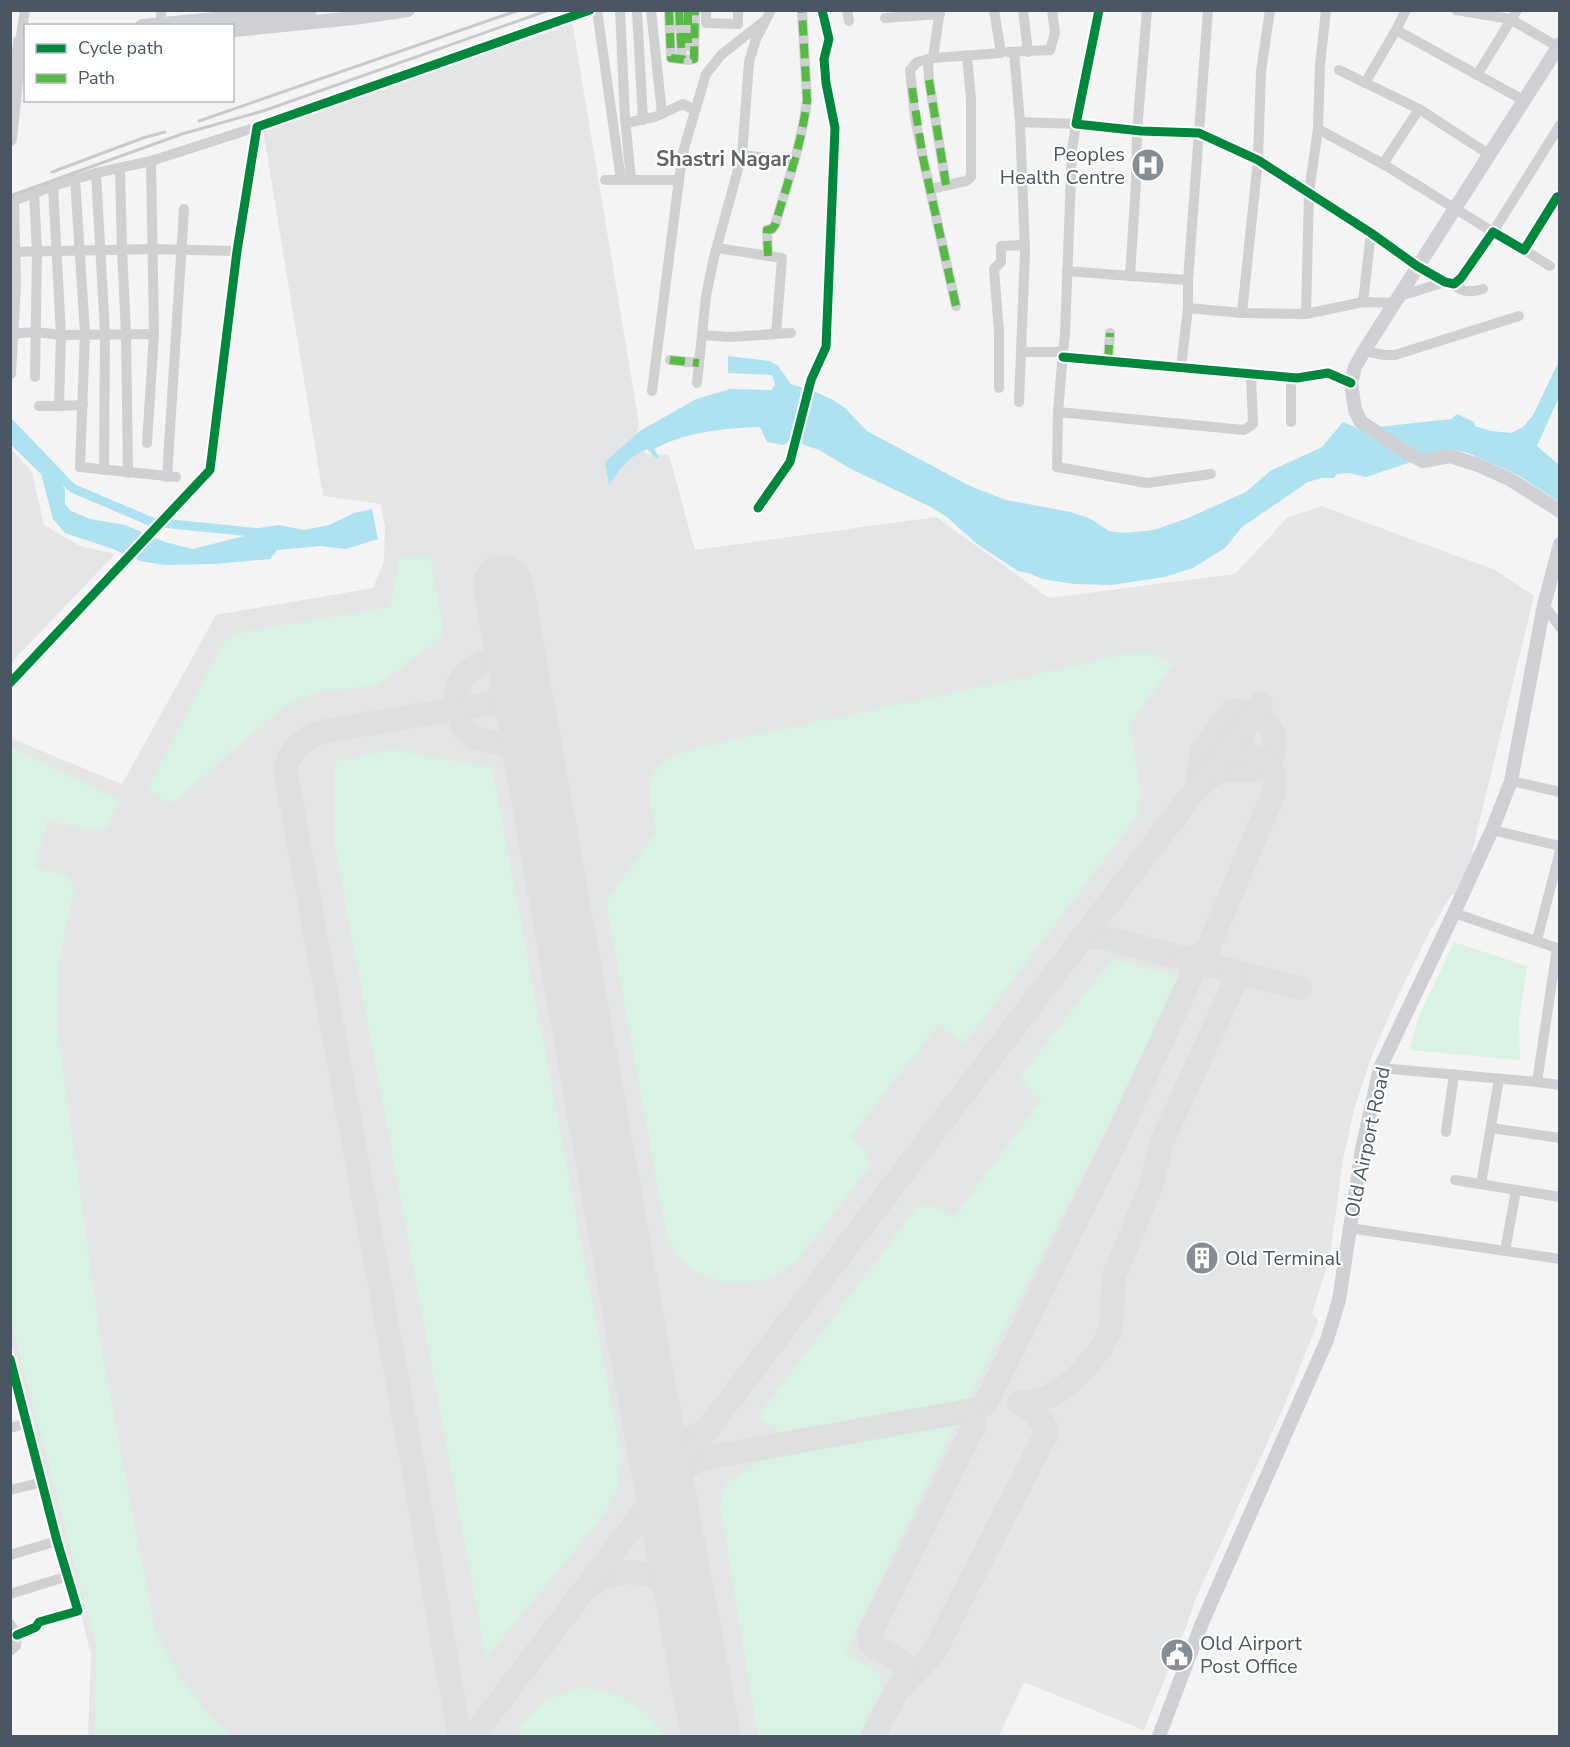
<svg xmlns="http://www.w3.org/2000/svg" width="1570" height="1747" font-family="'Nunito Sans',sans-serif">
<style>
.education{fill:#e6e5e6}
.airport{fill:#e4e5e7}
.green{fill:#d9f2e3}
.water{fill:#aee2f0}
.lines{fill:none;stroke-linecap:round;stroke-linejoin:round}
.canal{stroke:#aee2f0;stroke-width:9}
.taxiway{stroke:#dedfe0;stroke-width:24}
.runway{stroke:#dedfe0;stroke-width:60}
.street{stroke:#ced0d2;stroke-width:10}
.secondary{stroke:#ced0d4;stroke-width:14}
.rail{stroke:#c9cacc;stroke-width:3}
.quiet{stroke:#58b947;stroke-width:8;stroke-dasharray:15 8;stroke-linecap:butt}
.cycleway-casing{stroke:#fff;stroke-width:13}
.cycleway{stroke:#00873e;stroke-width:9}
.labels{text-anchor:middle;stroke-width:4.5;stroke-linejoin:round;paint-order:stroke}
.poi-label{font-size:20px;fill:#4a5661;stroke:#fff;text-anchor:start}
.street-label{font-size:20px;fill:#4a5661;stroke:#fff}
.neighbourhood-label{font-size:21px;font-weight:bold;fill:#5f6368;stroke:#fff}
</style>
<rect width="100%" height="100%" fill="#f4f4f4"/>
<path class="education" d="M11 449 32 472 44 525 80 546 115 554 11 663Z"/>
<path class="airport" d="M572 21 639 424 637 432 646 454 669 455 695 550 936 517 1049 598 1235 574 1287 518 1321 506 1495 570 1534 596 1472 852 1476 853 1458 895H1451L1430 931 1396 1000 1373 1053 1355 1106 1343 1159 1330 1256 1312 1314 1316 1317 1318 1322 1282 1411 1195 1600 1188 1622 1144 1730 1024 1682 999 1736H88L91 1654 11 1342 10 738 122 784 216 615 373 588 384 561 385 527 381 504 323 496 263 129 419 72 520 42Z"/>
<g class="green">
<path d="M430 555 444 635 378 685 314 693 285 706 172 803 147 791 219 649 232 636 245 631 390 607 400 558Z"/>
<path d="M1148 652 1173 664 1130 724 1141 794 1139 814 964 1044 938 1025 851 1136 867 1154 869 1168 797 1261 779 1274 765 1279 738 1284 725 1283 707 1277 696 1272 678 1256 666 1233 606 902 656 832C654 819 648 797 650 785 654 756 685 751 708 745L1012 680 1128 653Z"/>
<path d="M11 747 120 800 106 829H81L48 820 35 866 66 875 77 891 70 906 59 963 57 1027 104 1363 155 1630C173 1671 198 1706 230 1736H95L96 1647 11 1320Z"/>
<path d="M390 749 492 768 621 1454 618 1486 607 1511 486 1658 335 847V762Z"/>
<path d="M1454 942 1527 966 1519 1021 1520 1060 1409 1050 1419 1016Z"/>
<path d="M1112 959 1176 975 1178 979 1097 1147 968 1399 779 1433 778 1429 767 1424 758 1416 917 1207 932 1205 954 1217 1041 1101 1019 1078Z"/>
<path d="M956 1424 845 1653 875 1670 881 1678V1690L857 1736H758L720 1506 724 1487 743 1471 764 1460Z"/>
<path d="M579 1688C623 1692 639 1703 666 1736H516C535 1704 544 1699 579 1688Z"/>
</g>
<g class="water">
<path d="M728 356 770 361 778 366 791 384 816 392 833 400 845 408 867 431 970 486 1006 500 1071 512 1091 519 1109 531 1125 533 1154 530 1188 518 1246 492 1270 471 1322 447 1343 422 1359 429 1451 419 1457 414 1474 422 1475 426 1491 431 1511 433 1523 427 1533 415 1559 361V397L1537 446 1559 465 1560 499 1558 501 1518 475 1468 453 1450 449 1366 477 1349 473 1337 474 1334 478H1322L1308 482 1242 527 1225 548 1193 568 1165 577 1111 585 1075 584 1042 579 1028 573 1018 571 977 544 947 517 931 507 849 468 819 450 790 440 784 445 767 442 760 427C725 428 686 432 654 449L659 457 657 459 647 449C631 455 618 470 609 485L605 462 640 431 696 399 730 389 772 390 775 384 772 375 728 373Z"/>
<path d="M10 432 16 433 59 479 65 489V504L71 511 90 519 125 525 165 542 193 549 248 535 253 529 279 525 304 530 329 525 354 513 372 509 378 539 346 549 321 546 277 550 270 559 215 564 164 565 140 561 113 549 65 533 53 519 41 474 11 445Z"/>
</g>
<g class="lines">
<path class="canal" d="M10 423 72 488 152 522 261 533"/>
<g class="taxiway">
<path d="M487 704C508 704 521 713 530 730"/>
<path d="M539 780C539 758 543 706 537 688 520 635 440 662 458 715 468 746 487 737 509 747 524 755 534 769 540 785"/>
<path d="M1196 789 1202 751 1232 711C1244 711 1254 710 1263 718 1270 725 1275 734 1275 743 1274 779 1241 768 1220 772 1213 773 1208 777 1203 781"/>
<path d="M1081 939 1094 936 1101 937 1300 988"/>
<path d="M1184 958H1196L1208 948 1274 793C1275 785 1277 776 1271 769 1260 753 1231 758 1246 724"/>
<path d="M978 1409 986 1403 1112 1149 1192 975V966L1184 958"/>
<path d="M651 1416C670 1441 679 1446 708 1429"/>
<path d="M680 1470 699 1459 979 1409"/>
<path d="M667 1502 671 1481 686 1457 1261 704"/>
<path d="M590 1586C612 1568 642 1569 666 1582 671 1585 677 1588 681 1594 683 1598 684 1603 686 1607"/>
<path d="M896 1692 933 1654 1047 1432C1043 1417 1031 1411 1019 1403 1032 1401 1044 1400 1056 1393 1076 1382 1103 1350 1111 1328L1114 1276 1153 1181 1161 1144 1234 984 1231 973 1227 969"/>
<path d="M459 1736 417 1488 285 769C292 747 303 738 325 731L487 704C507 696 515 685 519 664"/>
<path d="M473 1736 655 1497 662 1482V1475"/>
<path d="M873 1736 905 1676 906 1669 903 1662 871 1645 869 1636 973 1428C975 1422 971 1413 964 1411"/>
</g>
<path class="runway" d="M503 585 654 1432 711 1736"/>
<g class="street">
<path d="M161 10V23"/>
<path d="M597 10 621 180"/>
<path d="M620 10 625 118 631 180"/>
<path d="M637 10 643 120"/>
<path d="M651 10 662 114"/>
<path d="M669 10 671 58 689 60 694 59 695 10"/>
<path d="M679 10 682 58"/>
<path d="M688 10V46"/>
<path d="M706 10V23L738 24V10"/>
<path d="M847 10 849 21"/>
<path d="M1023 10 1028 52"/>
<path d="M1099 10 1076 124 1141 131 1199 133 1258 160 1371 233 1417 266 1445 282 1454 284 1461 278 1493 232 1524 250 1557 197 1560 196"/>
<path d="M1147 10 1137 131 1136 183 1130 276 1188 280"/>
<path d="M1406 10 1396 30 1525 101"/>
<path d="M1456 10 1510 19 1560 48"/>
<path d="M885 18 940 14"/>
<path d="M20 42 25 10"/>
<path d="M1008 52 1050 50 1055 33 1052 10"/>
<path d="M1014 52 1020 122 1025 252 1019 402"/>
<path d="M933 58 940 10"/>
<path d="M928 59 929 80 946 185"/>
<path d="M1339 70 1419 109 1490 155"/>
<path d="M1477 75 1517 10"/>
<path d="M1365 83 1396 30"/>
<path d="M1020 122 1076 124 1072 150 1065 334 1063 352H1022"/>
<path d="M626 123 655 117 683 104 694 110"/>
<path d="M1318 129 1383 164 1493 232 1560 125"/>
<path d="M742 155 794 161"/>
<path d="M1383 164 1419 109"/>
<path d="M120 168 122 250 126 333 128 473"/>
<path d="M96 173 105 333 104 470"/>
<path d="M75 179 85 333 80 467 176 477"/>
<path d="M605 180H679L683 152 706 74 721 55 763 22"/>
<path d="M53 186 61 335 59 406 83 405"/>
<path d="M930 189 966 181 971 177V99L967 56"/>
<path d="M34 193 37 251 35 377"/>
<path d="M10 202 53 186 96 173 151 161 257 127"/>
<path d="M717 248 782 258 776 334"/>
<path d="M1524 250 1550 266"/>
<path d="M10 252 153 249 237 251"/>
<path d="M768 256 767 230 772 229 775 225C787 184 802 143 807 100L802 10"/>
<path d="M1067 271 1130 276"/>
<path d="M1454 284C1460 293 1474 292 1483 289"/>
<path d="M1400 296 1445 282"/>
<path d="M1363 302 1371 233"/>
<path d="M956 306 923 158 915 118 910 70 917 62 933 58 1001 53 994 10"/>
<path d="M1188 308 1242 313 1306 314 1309 192 1318 129 1320 65 1326 10"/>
<path d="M1242 313 1258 160 1261 71 1270 10"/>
<path d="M1306 314 1363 302 1395 303"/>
<path d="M10 334 35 332 61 335 154 334"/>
<path d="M702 335 729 337 791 333"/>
<path d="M1364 351 1384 355H1395L1519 316"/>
<path d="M1063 352 1058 412 1057 467 1147 483 1211 474"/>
<path d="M1063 357 1297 378 1328 373 1351 383"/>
<path d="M670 360 699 363"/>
<path d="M1108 360 1110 333"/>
<path d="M1181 367 1188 308V280L1208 10"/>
<path d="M11 374 16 285 14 201"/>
<path d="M1291 378V422"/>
<path d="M697 383 706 296 714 257 742 155 749 62 756 39 771 10"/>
<path d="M999 388V332L994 269 1001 262V246L1025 245"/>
<path d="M652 391 679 180"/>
<path d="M39 406H59"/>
<path d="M1058 412 1244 430 1253 424 1251 375"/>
<path d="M147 443 154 334 151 161"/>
<path d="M167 477 184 209"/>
<path d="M758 508 790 462 811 380 826 347 835 128 826 83 824 59 829 39 822 10"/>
<path d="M1544 605 1560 627"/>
<path d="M10 683 210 470 237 251 257 127 590 10"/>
<path d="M1511 781 1560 792"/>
<path d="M1492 830 1560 846"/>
<path d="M1454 913 1557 948 1537 1082 1560 1085"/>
<path d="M1537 940 1560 851"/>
<path d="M1380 1068 1537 1082"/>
<path d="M1491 1128 1560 1138"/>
<path d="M1446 1132 1454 1074"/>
<path d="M1455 1180 1560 1197"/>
<path d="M1481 1184 1499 1079"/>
<path d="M1349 1228 1560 1259"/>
<path d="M1505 1251 1516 1190"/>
<path d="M10 1359 57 1541 78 1611 39 1622 36 1627 17 1635"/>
<path d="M10 1428 27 1423"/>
<path d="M10 1490 43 1482"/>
<path d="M10 1555 57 1541"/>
<path d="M10 1594 68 1576"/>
<path d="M10 1624 17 1635 16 1646 10 1651"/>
</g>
<g class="secondary">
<path d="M142 26 310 10"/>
<path d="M232 27 235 30 354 18 408 10"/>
<path d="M1560 44 1364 351 1355 367 1351 383 1355 410 1361 422 1405 452 1423 461 1450 456 1478 465 1511 480 1560 511"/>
<path d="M10 139 20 42"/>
<path d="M1159 1736 1202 1623 1327 1340 1339 1300 1362 1149 1380 1068 1454 913 1492 830 1511 781 1544 605 1560 544"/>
</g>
<g class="rail">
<path d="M199 121 519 10"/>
<path d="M52 172 143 138 165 132"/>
<path d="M10 196 182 134 263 111 549 10"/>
</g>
<g class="quiet">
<path d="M669 10 671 58 689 60 694 59 695 10"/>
<path d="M679 10 682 58"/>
<path d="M688 10V43"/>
<path d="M929 80 946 185"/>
<path d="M912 88 923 158 956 306"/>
<path d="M768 256 767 230 772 229 775 225C787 184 802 143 807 100L802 10"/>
<path d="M670 360 699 363"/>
<path d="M1108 360 1110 333"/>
</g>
<g class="cycleway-casing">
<g id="cycleway">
<path d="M1099 10 1076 124 1141 131 1199 133 1258 160 1371 233 1417 266 1445 282 1454 284 1461 278 1493 232 1524 250 1557 197 1560 196"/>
<path d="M1063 357 1297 378 1328 373 1351 383"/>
<path d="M758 508 790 462 811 380 826 347 835 128 826 83 824 59 829 39 822 10"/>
<path d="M10 683 210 470 237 251 257 127 590 10"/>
<path d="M10 1359 57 1541 78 1611 39 1622 36 1627 17 1635"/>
</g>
</g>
<use href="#cycleway" class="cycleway"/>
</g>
<defs>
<g id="hospital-disc" transform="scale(1.725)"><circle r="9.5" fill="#868d94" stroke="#fff"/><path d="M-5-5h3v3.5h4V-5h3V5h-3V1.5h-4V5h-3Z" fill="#fff"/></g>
<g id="building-disc" transform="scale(1.725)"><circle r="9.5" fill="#868d94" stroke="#fff"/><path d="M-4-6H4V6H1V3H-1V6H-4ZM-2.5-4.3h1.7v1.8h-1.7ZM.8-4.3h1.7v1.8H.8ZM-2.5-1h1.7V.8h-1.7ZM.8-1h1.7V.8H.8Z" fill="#fff"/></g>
<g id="civic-disc" transform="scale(1.725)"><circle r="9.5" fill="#868d94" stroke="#fff"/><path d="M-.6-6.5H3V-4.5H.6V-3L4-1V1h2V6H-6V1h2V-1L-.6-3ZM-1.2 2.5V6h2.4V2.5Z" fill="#fff"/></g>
</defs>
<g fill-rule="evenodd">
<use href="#hospital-disc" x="1148" y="165"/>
<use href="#building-disc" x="1202" y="1258"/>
<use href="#civic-disc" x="1177" y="1655"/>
</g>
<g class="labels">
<g class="poi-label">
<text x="1125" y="161" text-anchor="end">Peoples<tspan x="1125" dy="23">Health Centre</tspan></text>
<text x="1225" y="1265">Old Terminal</text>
<text x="1200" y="1650">Old Airport<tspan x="1200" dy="23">Post Office</tspan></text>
</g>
<g class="street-label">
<text transform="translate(1367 1142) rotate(-78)" y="7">Old Airport Road</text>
</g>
<g class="neighbourhood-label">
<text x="723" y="166">Shastri Nagar</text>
</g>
</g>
<rect width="1570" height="1747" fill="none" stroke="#4a5661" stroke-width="24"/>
<rect x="24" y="24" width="210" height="78" fill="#ffffff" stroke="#b7bbc0" stroke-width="1.5"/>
<rect x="36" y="44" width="30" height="9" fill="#00873e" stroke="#b7bbc0" stroke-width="1.5"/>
<text x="78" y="54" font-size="18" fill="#4a5661">Cycle path</text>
<rect x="36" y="74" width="30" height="9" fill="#58b947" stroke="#b7bbc0" stroke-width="1.5"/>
<text x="78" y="84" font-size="18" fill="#4a5661">Path</text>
</svg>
